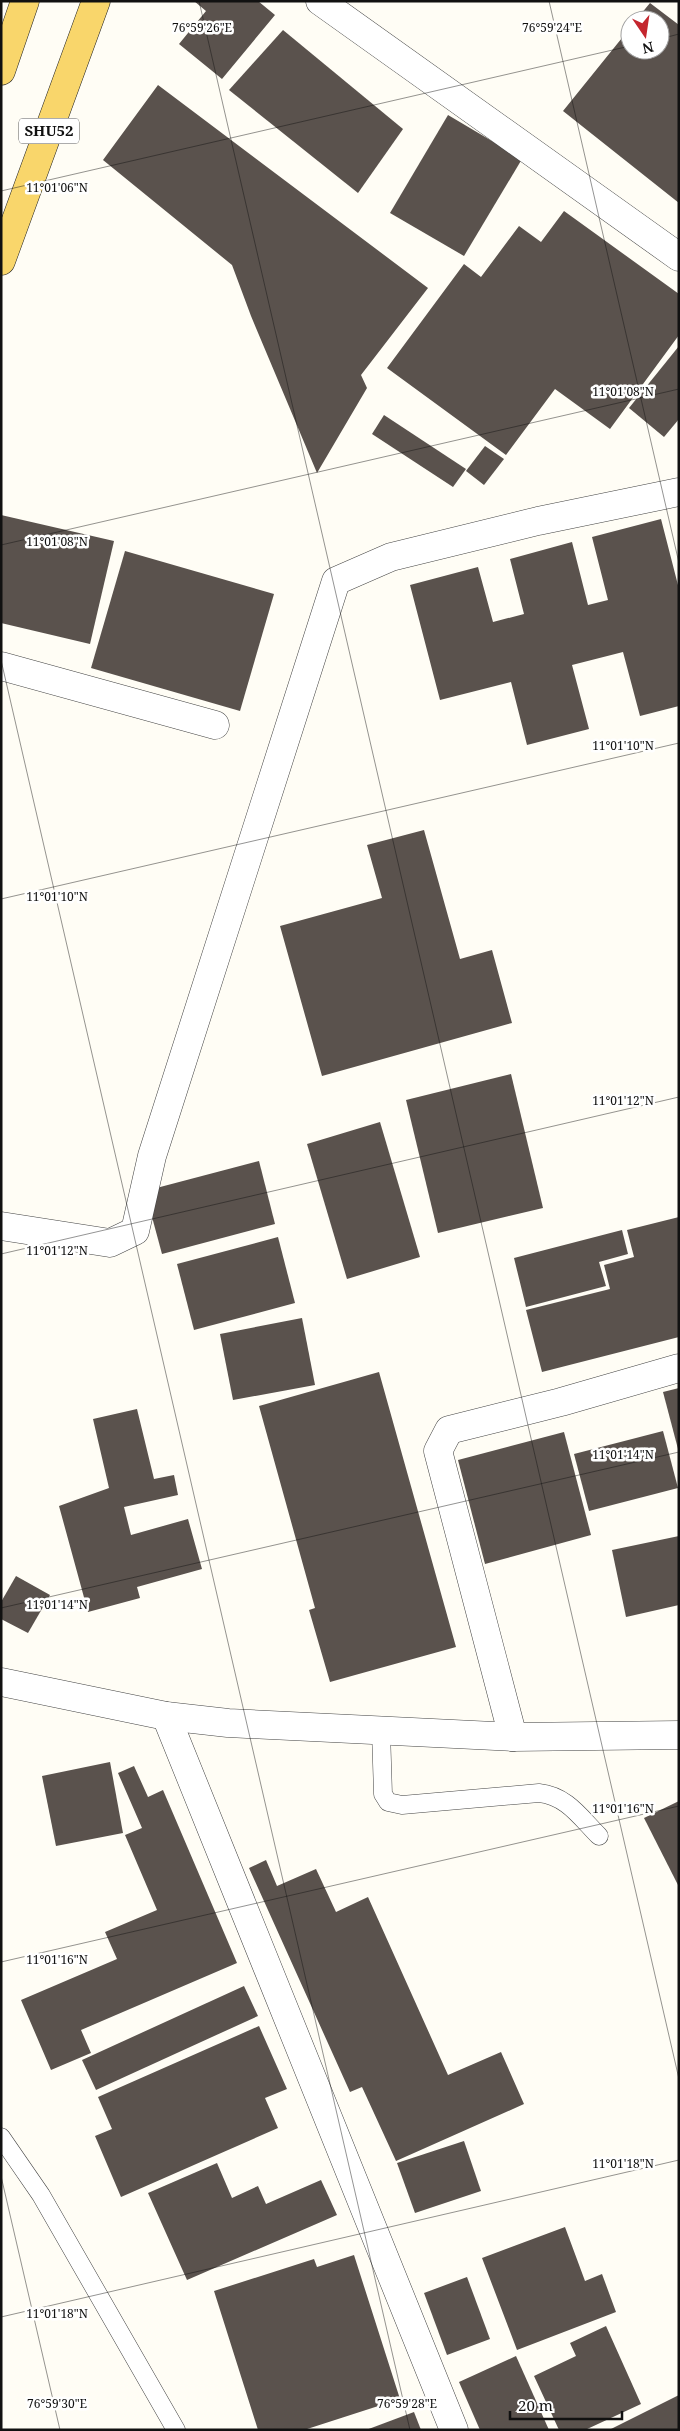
<svg xmlns="http://www.w3.org/2000/svg" width="680" height="2431" font-family="'Noto Serif',serif">
<style>
.building{fill:#5a524d}
.lines{fill:none;stroke-linecap:round;stroke-linejoin:round}
.service-casing{stroke:#444;stroke-width:19}
.minor-casing{stroke:#444;stroke-width:29}
.tertiary-casing{stroke:#444;stroke-width:29}
.primary-casing{stroke:#222;stroke-width:29}
.service{stroke:#fff;stroke-width:18}
.minor{stroke:#fff;stroke-width:28}
.tertiary{stroke:#fff;stroke-width:28}
.primary{stroke:#f9d66b;stroke-width:28}
.ticks{fill:none;stroke:#111;stroke-width:1;stroke-opacity:0.45}
.labels{text-anchor:middle;stroke-width:5;stroke-linejoin:round;paint-order:stroke}
.shield{fill:#fff;stroke:#585858;stroke-width:1}
.shield-label{font-size:15px;font-weight:bold;fill:#111}
.ticks-label{font-size:12px;text-anchor:middle;fill:#111;stroke:#fff;stroke-width:5;stroke-linejoin:round;paint-order:stroke}
</style>
<rect width="100%" height="100%" fill="#fffdf5"/>
<g class="building">
<path d="M194 1H258L275 15 222 79 179 44 206 11Z"/>
<path d="M650 3 679 25V203L563 111 630 28V50H660V20H636Z"/>
<path d="M283 30 403 129 358 193 229 90Z"/>
<path d="M158 85 428 288 361 375 367 388 317 473 251 316 232 265 103 160Z"/>
<path d="M448 115 522 159 464 256 390 213Z"/>
<path d="M564 211 679 294V335L610 429 555 389 506 455 387 368 464 264 481 277 519 226 541 242Z"/>
<path d="M679 346V419L664 437 629 408Z"/>
<path d="M384 415 466 469 453 487 372 434Z"/>
<path d="M485 446 504 459 484 485 466 471Z"/>
<path d="M1 515 114 541 90 644 1 623Z"/>
<path d="M661 519 679 589V706L640 716 623 652 572 665 589 729 527 745 511 682 440 700 410 585 478 567 493 622 524 614 510 559 572 542 588 605 608 600 592 537Z"/>
<path d="M125 551 274 594 240 711 91 668Z"/>
<path d="M424 830 460 959 492 950 512 1023 322 1076 280 926 382 898 367 845Z"/>
<path d="M511 1074 543 1208 438 1233 406 1100Z"/>
<path d="M380 1122 420 1257 347 1279 307 1144Z"/>
<path d="M259 1161 275 1224 162 1254 145 1191Z"/>
<path d="M679 1217V1337L542 1372 526 1310 610 1289 604 1265 634 1257 627 1230Z"/>
<path d="M622 1230 628 1254 599 1262 606 1286 526 1307 514 1258Z"/>
<path d="M278 1237 295 1303 194 1330 177 1264Z"/>
<path d="M302 1318 315 1385 233 1400 220 1334Z"/>
<path d="M379 1372 456 1647 330 1682 309 1610 315 1608 259 1406Z"/>
<path d="M679 1388V1449H678L663 1392Z"/>
<path d="M137 1409 154 1479 174 1475 178 1495 124 1507 131 1535 188 1519 202 1569 137 1587 140 1598 88 1612 59 1506 109 1488 93 1419Z"/>
<path d="M663 1431 678 1488 589 1511 574 1454Z"/>
<path d="M564 1432 591 1535 485 1564 458 1460Z"/>
<path d="M679 1536V1605L626 1617 612 1550Z"/>
<path d="M16 1576 50 1595 28 1633 1 1619V1602Z"/>
<path d="M110 1762 123 1833 56 1846 42 1776Z"/>
<path d="M134 1766 148 1797 163 1790 237 1963 81 2030 91 2053 51 2070 21 2000 117 1959 105 1932 157 1910 125 1835 142 1828 118 1773Z"/>
<path d="M679 1801V1887L644 1818Z"/>
<path d="M266 1860 277 1886 316 1869 336 1912 368 1897 448 2075 501 2052 524 2104 396 2161 362 2087 350 2092 249 1868Z"/>
<path d="M244 1986 258 2016 96 2090 82 2060Z"/>
<path d="M259 2026 287 2089 265 2098 278 2128 121 2197 95 2136 112 2129 98 2097Z"/>
<path d="M464 2141 481 2191 415 2213 397 2163Z"/>
<path d="M217 2163 232 2198 258 2186 266 2204 321 2180 337 2215 187 2280 148 2193Z"/>
<path d="M565 2227 585 2281 602 2274 616 2312 517 2350 482 2258Z"/>
<path d="M354 2255 400 2399 304 2430H258L214 2291 314 2259 317 2267Z"/>
<path d="M467 2277 490 2339 447 2355 424 2293Z"/>
<path d="M606 2326 641 2404 585 2430H559L534 2376 576 2356 570 2343Z"/>
<path d="M516 2356 549 2430H480L459 2382Z"/>
<path d="M679 2395V2430H609Z"/>
<path d="M414 2412 421 2430H366Z"/>
</g>
<g class="lines">
<g class="service-casing">
<g id="service">
<path d="M381 1731 383 1794 388 1802 402 1805 539 1793C567 1796 580 1817 599 1836"/>
<path d="M1 2137 41 2195 176 2430"/>
</g>
</g>
<g class="minor-casing">
<g id="minor">
<path d="M320 1 679 257"/>
<path d="M1 666 215 725"/>
<path d="M1 1226 110 1243 135 1231 152 1156 336 581 391 557 538 521 679 492"/>
<path d="M166 1716 454 2430"/>
<path d="M513 1737 438 1451 449 1430 561 1402 679 1368"/>
</g>
</g>
<g class="tertiary-casing">
<path id="tertiary" d="M1 1682 166 1716 228 1723 513 1737 679 1735"/>
</g>
<g class="primary-casing">
<g id="primary">
<path d="M1 71 25 1"/>
<path d="M1 261 96 1"/>
</g>
</g>
<use href="#service" class="service"/>
<use href="#minor" class="minor"/>
<use href="#tertiary" class="tertiary"/>
<use href="#primary" class="primary"/>
</g>
<path class="ticks" d="M199 1 679 2079M549 1 679 563M660 39 679 34M1 191 630 46M1 545 679 389M1 660 410 2430M1 899 679 743M1 1254 679 1097M1 1608 679 1452M1 1962 679 1806M1 2176 60 2430M1 2317 679 2160"/>
<g class="labels">
<rect class="shield" x="19" y="118.5" width="60" height="25" rx="4"/>
<g class="shield-label">
<text x="49" y="136">SHU52</text>
</g>
</g>
<g class="ticks-label">
<text x="202" y="32">76°59'26"E</text>
<text x="552" y="32">76°59'24"E</text>
<text x="57" y="192">11°01'06"N</text>
<text x="623" y="396">11°01'08"N</text>
<text x="57" y="546">11°01'08"N</text>
<text x="623" y="750">11°01'10"N</text>
<text x="57" y="901">11°01'10"N</text>
<text x="623" y="1105">11°01'12"N</text>
<text x="57" y="1255">11°01'12"N</text>
<text x="623" y="1459">11°01'14"N</text>
<text x="57" y="1609">11°01'14"N</text>
<text x="623" y="1813">11°01'16"N</text>
<text x="57" y="1964">11°01'16"N</text>
<text x="623" y="2168">11°01'18"N</text>
<text x="57" y="2318">11°01'18"N</text>
<text x="57" y="2408">76°59'30"E</text>
<text x="407" y="2408">76°59'28"E</text>
</g>
<rect width="680" height="2431" fill="none" stroke="#111111" stroke-width="5"/>
<g transform="translate(645 35) rotate(167)"><circle r="24" fill="#ffffff" stroke="#a0a0a0"/>
<path d="M0-4L9 19L0 12L-9 19Z" fill="#c4262e"/>
<text y="-8" font-size="14" font-weight="bold" text-anchor="middle" fill="#111111">N</text>
</g>
<path d="M510 2411v8h112v-8" fill="none" stroke="#111111" stroke-width="2.5"/>
<text x="518" y="2411" font-size="15" fill="#111111" stroke="#ffffff" stroke-width="4" paint-order="stroke">20 m</text>
</svg>
